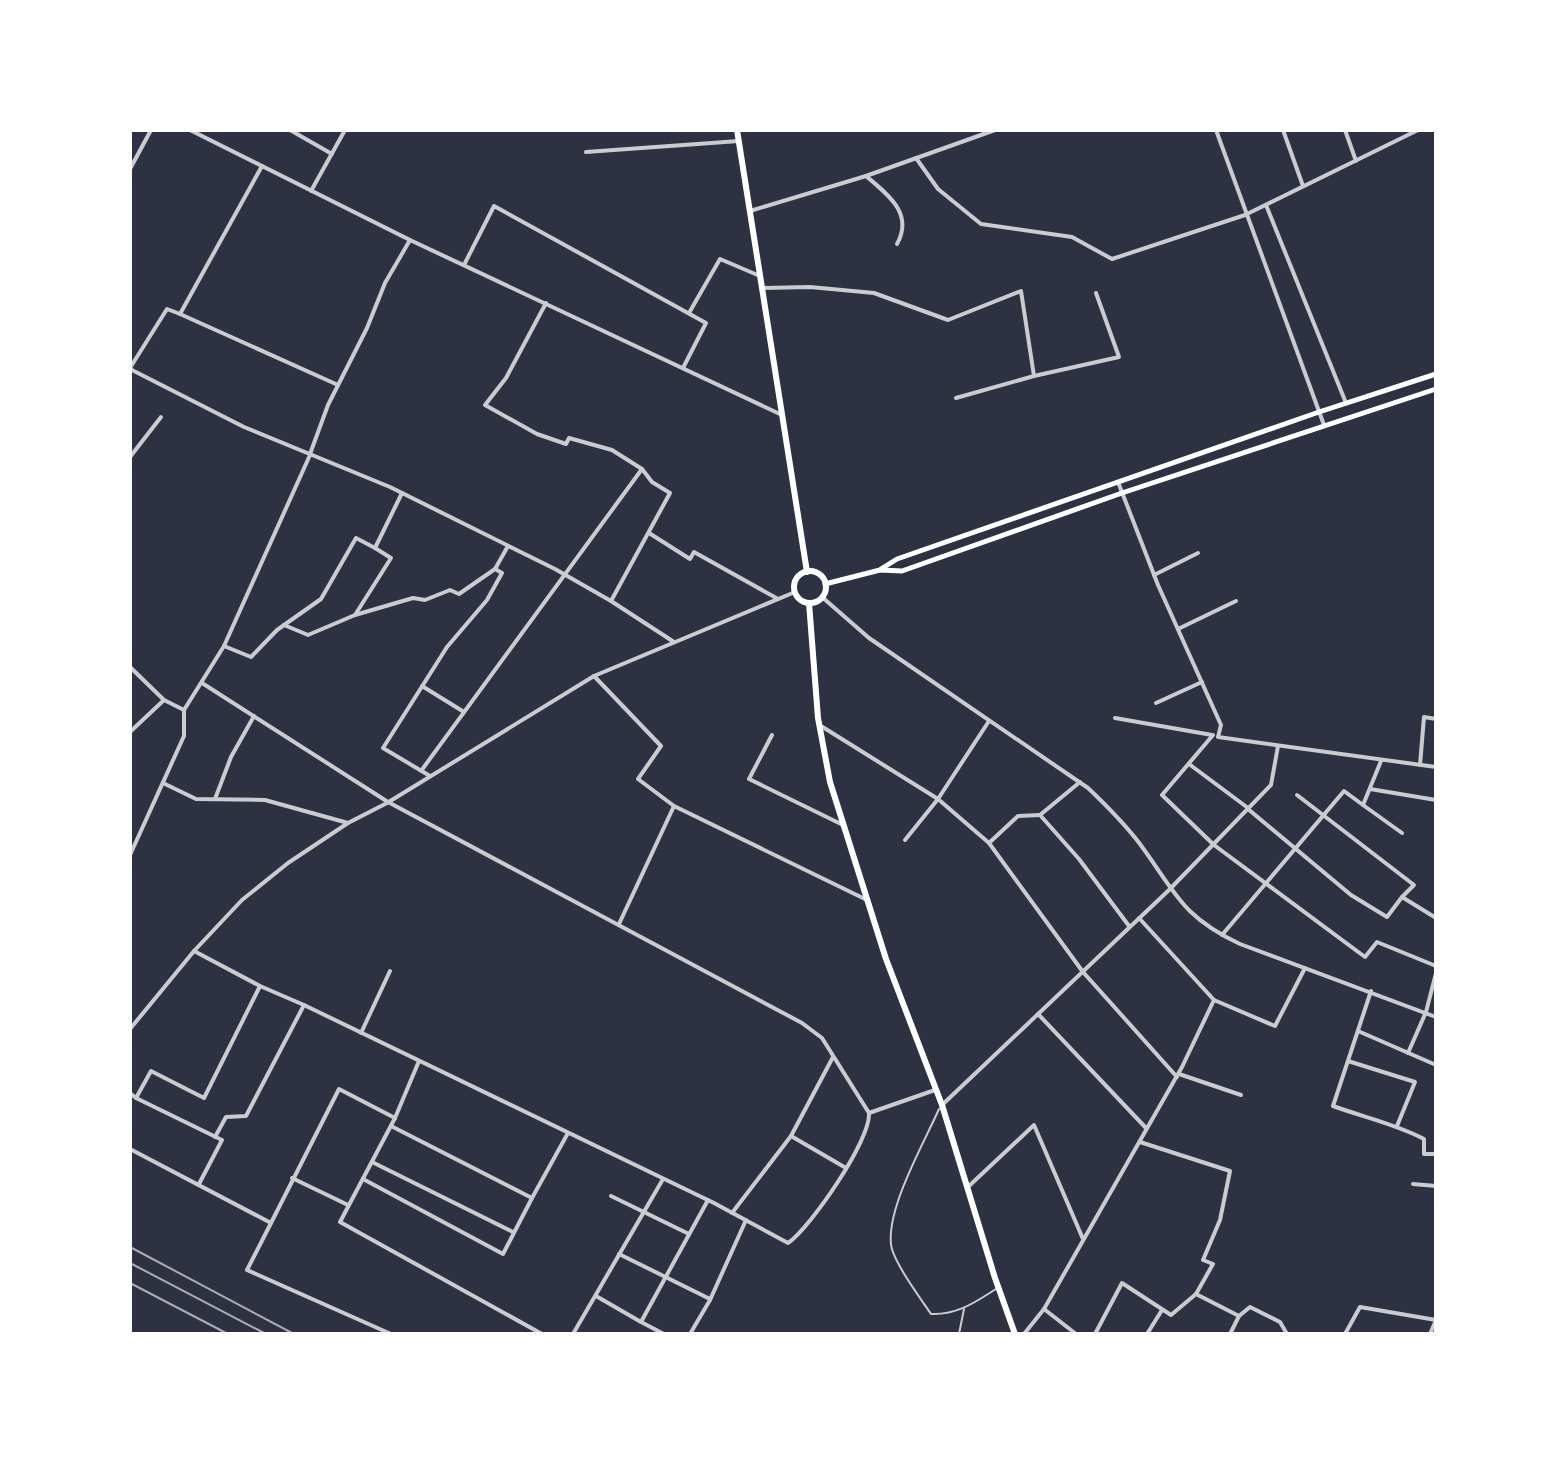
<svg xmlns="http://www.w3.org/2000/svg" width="1566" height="1464" font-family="Manrope,sans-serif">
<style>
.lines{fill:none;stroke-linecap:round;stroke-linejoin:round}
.service{stroke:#caccd0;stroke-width:2}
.minor{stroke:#caccd0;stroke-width:4}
.tertiary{stroke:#caccd0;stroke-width:4}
.secondary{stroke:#fff;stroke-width:5}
.trunk{stroke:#fff;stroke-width:6}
.rail{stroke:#abadb3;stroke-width:2}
</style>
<rect width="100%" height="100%" fill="#2d3142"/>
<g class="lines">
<g class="service">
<path d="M939 1109C924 1143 887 1207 891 1244 892 1260 921 1299 931 1314 957 1315 974 1303 996 1289"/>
<path d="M959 1334 964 1309"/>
</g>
<g class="minor">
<path d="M190 130 410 240"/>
<path d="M290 130 332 154"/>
<path d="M1216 130 1324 425"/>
<path d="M1283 130 1303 186"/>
<path d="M1345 130 1356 161"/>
<path d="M586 152 739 141"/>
<path d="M916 158 938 189 981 224 1072 237 1112 259 1245 215 1418 130"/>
<path d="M866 176C888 195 914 213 897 244"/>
<path d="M311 191 345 130"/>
<path d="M1266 205 1346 403"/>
<path d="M750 211 866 176 995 130"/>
<path d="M464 265 494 206 706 323 683 368"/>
<path d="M763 288 810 287 874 293 948 320 1021 291 1034 376 956 398"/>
<path d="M546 303 506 378 485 405 537 434 566 444 569 438 612 450 642 469"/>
<path d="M689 313 720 259 760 276"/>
<path d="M180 314 338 385"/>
<path d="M130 368 167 309 180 314 262 166"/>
<path d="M1034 376 1119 357 1096 293"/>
<path d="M310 454 328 405 367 328 385 283 410 240 782 415"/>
<path d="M130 457 161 417"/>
<path d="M1118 482 1158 585 1221 725 1218 737 1436 767"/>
<path d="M649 533 690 559 694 552 778 599"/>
<path d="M1154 575 1198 553"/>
<path d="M355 615 391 558 375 548"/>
<path d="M284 625 308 635 355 615 413 598 425 600 450 590 459 594 495 569 508 546"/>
<path d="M1178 629 1236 601"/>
<path d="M224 646 251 657 277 630 321 599 356 538 375 548 402 493"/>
<path d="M594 676 661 746 638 779 674 806"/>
<path d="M422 686 464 712"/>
<path d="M1156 703 1202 682"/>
<path d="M1115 718 1212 735"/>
<path d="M989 721 938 799 989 843 1083 972 1177 1077"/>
<path d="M821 726 938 799 905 840"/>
<path d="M772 735 749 779 841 824"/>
<path d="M1213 735 1162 795 1214 845 1365 957 1377 942 1436 966"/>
<path d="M1189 764 1248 808"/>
<path d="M1420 765 1424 717 1436 719"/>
<path d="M421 771 642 469 652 482 670 493 611 601"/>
<path d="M430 776 383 748 447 647 487 600 502 573 495 569"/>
<path d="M1080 782 1040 815 1079 859 1129 926"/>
<path d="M163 783 196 799 265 800 348 823"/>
<path d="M1370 789 1436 800"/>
<path d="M1297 795 1414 885 1402 897"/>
<path d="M215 799 231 757 254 716"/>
<path d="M1363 805 1402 833"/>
<path d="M1248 809 1351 895 1387 917 1402 897 1436 918"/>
<path d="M989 843 1018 816 1040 815"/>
<path d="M1139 918 1214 1000"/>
<path d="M619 924 674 806 867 900"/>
<path d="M1222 935 1344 791 1363 805 1381 761"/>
<path d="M194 951 260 986 304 1005 714 1203 788 1243C810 1228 871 1140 869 1113L822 1038 802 1023 388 802 202 683"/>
<path d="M1371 991 1333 1106C1363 1117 1396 1124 1424 1139V1154H1436"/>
<path d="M1038 1014 1146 1128"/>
<path d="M1358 1031 1436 1065"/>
<path d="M361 1033 390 971"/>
<path d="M1408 1053 1426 1012 1436 973"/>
<path d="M1348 1061 1415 1082 1397 1126"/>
<path d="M1179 1074 1241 1095"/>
<path d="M130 1093 136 1098 151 1071 204 1098 260 986"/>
<path d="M136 1098 222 1140 199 1184"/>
<path d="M942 1105 1169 890 1271 785 1278 746"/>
<path d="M869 1113 935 1090"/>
<path d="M395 1118 340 1222 542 1334"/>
<path d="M391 1126 532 1198 568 1133"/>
<path d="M791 1136 833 1057"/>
<path d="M215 1137 226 1117 246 1116 304 1005"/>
<path d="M130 1149 271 1223 247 1270 391 1334"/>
<path d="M372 1162 513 1232"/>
<path d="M292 1178 348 1205"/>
<path d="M363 1179 503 1254 532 1198"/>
<path d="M1413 1184 1436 1186"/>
<path d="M969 1186 1034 1125 1083 1239"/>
<path d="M611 1196 689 1234"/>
<path d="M732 1213 791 1136 846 1168"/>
<path d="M271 1223 339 1089 395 1118 419 1061"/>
<path d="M619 1254 710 1299"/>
<path d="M1196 1294 1239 1316 1230 1334"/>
<path d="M596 1296 641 1322 708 1200"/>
<path d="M1044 1309 1076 1334"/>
<path d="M1239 1316 1250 1307 1280 1322 1287 1334"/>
<path d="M641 1322 664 1334"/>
<path d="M573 1334 663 1179"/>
<path d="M690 1334 710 1300 746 1220"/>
<path d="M1024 1334 1044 1309 1182 1067 1214 1000 1275 1026 1305 968"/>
<path d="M1095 1334 1122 1283 1171 1315 1196 1294 1213 1264 1203 1260 1220 1220 1230 1171 1140 1142"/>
<path d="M1147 1334 1162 1310"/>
<path d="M1345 1334 1360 1307 1436 1320 1430 1334"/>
</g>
<g class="tertiary">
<path d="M130 169 151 130"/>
<path d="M130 369 244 427 390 487 555 569 611 601 674 642"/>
<path d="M822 597 869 638 1088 788C1107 806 1124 823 1140 844 1176 893 1181 916 1240 944L1436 1017"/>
<path d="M130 667 164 700 184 710"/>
<path d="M130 732 164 700"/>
<path d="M130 855 184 736V710L224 646 310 455"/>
<path d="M130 1029 194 951 242 900 288 863 348 823 387 803 594 676 795 592"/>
</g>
<g class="secondary">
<path d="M881 569 897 559 1319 412 1436 374"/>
<path d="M825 584 880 570 902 571 1122 493 1436 389"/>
</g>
<g class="trunk">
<path d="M737 130 807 572"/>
<circle cx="810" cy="587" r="16"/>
<path d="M809 603 818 718 830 782 886 959 942 1105 995 1278 1015 1334"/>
</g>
<g class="rail">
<path d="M130 1247 294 1334"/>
<path d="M130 1263 266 1334"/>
<path d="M130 1283 228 1334"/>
</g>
</g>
<rect width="1566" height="1464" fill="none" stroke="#ffffff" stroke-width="264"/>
</svg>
